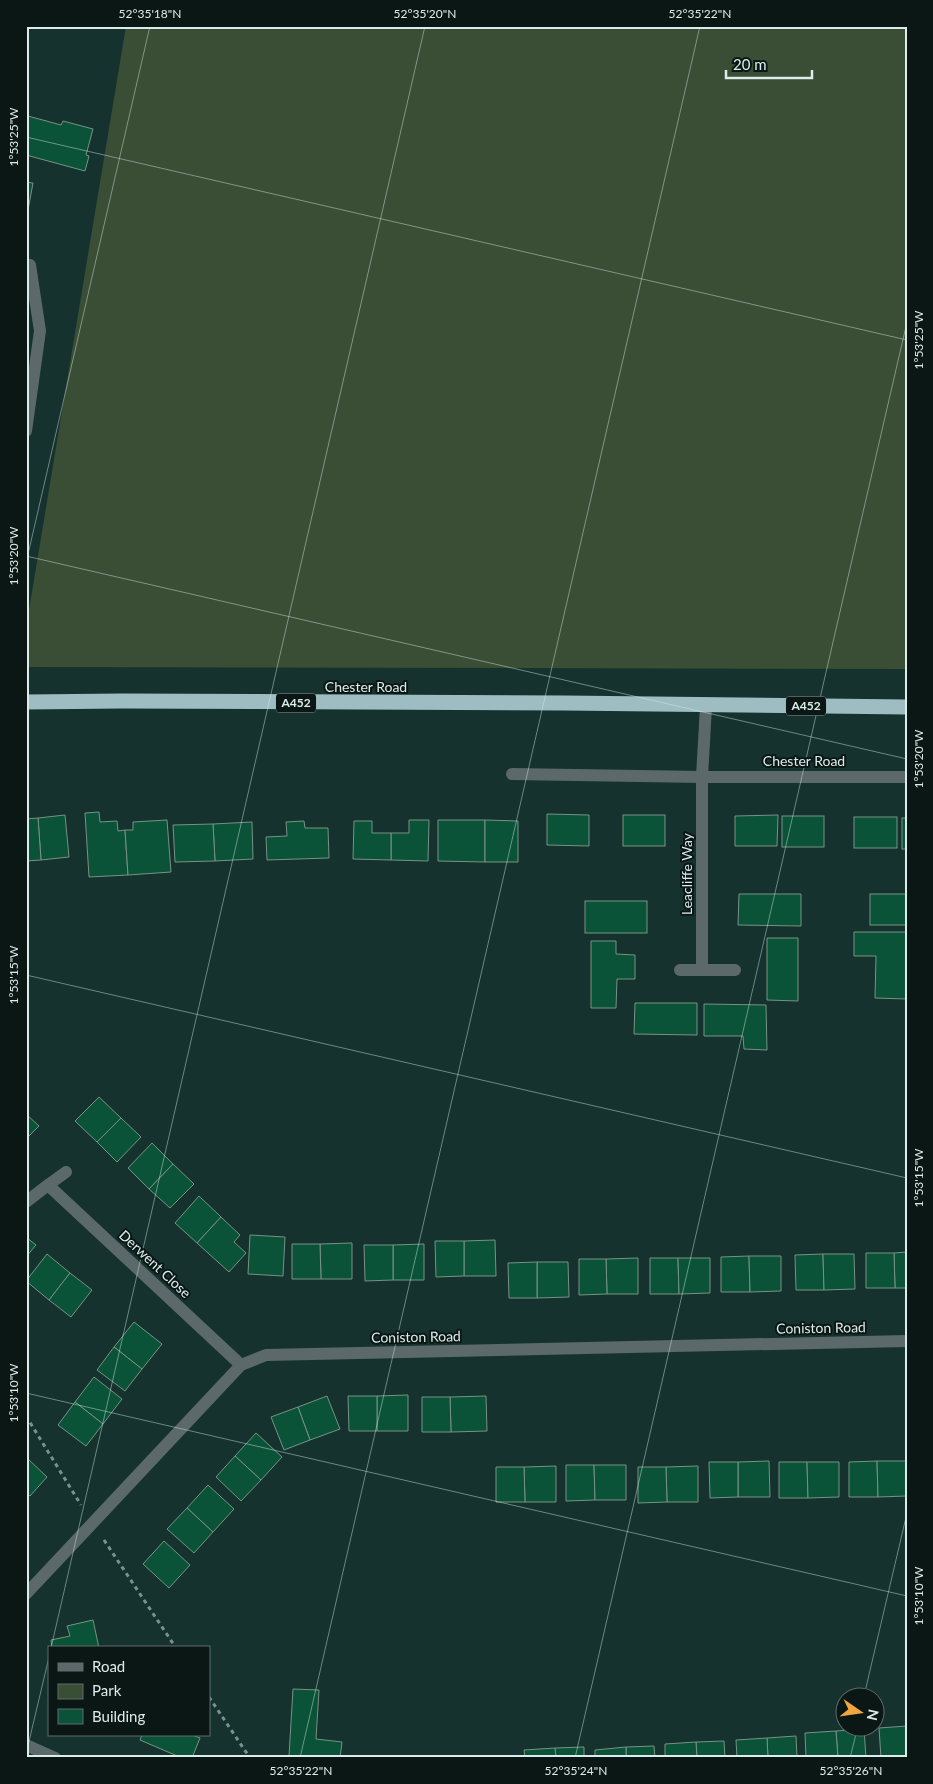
<svg xmlns="http://www.w3.org/2000/svg" width="933" height="1784" font-family="Lato,sans-serif">
<style>
.green{fill:#394e34}
.building{fill:#0b5338;stroke:#789284}
.lines{fill:none;stroke-linecap:round;stroke-linejoin:round}
.path{stroke:#7b918e;stroke-width:3;stroke-dasharray:4 4;stroke-linecap:butt}
.minor{stroke:#5c696b;stroke-width:12}
.highway{stroke:#9dbdc2;stroke-width:15}
.ticks{fill:none;stroke:#dcecea;stroke-width:1;stroke-opacity:0.45}
.labels{text-anchor:middle;stroke-width:4;stroke-linejoin:round;paint-order:stroke}
.shield{fill:#0b1715;stroke:#9dacaa;stroke-width:1}
.shield-label{font-size:12px;font-weight:bold;fill:#dcecea}
.street-label{font-size:14px;fill:#dcecea;stroke:#0b1715}
.neatline{fill:none;stroke:#dcecea;stroke-width:2}
.ticks-label{font-size:12px;text-anchor:middle;fill:#dcecea}
</style>
<rect width="100%" height="100%" fill="#15322e"/>
<path class="green" d="M126 26H907V669L26 667V628Z"/>
<g class="building">
<path d="M28 116 61 125 63 121 93 129 86 155 89 156 85 171 26 155V124Z"/>
<path d="M26 182 33 183 28 210 26 209Z"/>
<path d="M99 812 100 822 117 821 118 831 125 830 128 875 89 877 85 813Z"/>
<path d="M547 814 589 815V846L547 845Z"/>
<path d="M65 815 69 857 41 860 38 818Z"/>
<rect x="623" y="815" width="42" height="31"/>
<path d="M778 815 777 846H735V816Z"/>
<rect x="782" y="816" width="42" height="31"/>
<rect x="854" y="817" width="43" height="31"/>
<path d="M38 818 41 860 26 861V819Z"/>
<rect x="902" y="818" width="5" height="31"/>
<path d="M167 820 171 872 128 875 125 830H133V822Z"/>
<path d="M409 820H429L428 861 391 860V833H409Z"/>
<path d="M438 820H485V862L438 861Z"/>
<path d="M485 820 518 821V862H485Z"/>
<path d="M304 821 305 828H328L329 858 267 860 266 837 287 836 286 822Z"/>
<path d="M354 821H372V833H391V860L353 859Z"/>
<path d="M252 822 253 859 215 861 213 824Z"/>
<path d="M213 824 215 861 175 862 173 825Z"/>
<path d="M739 894H801V926L738 925Z"/>
<rect x="870" y="894" width="37" height="31"/>
<rect x="585" y="901" width="62" height="32"/>
<path d="M854 932H907V999L875 998 876 956H854Z"/>
<path d="M767 938H798V1001L767 1000Z"/>
<path d="M591 941H616V954L635 955V979H617L616 1008H591Z"/>
<path d="M635 1003H697V1035L634 1034Z"/>
<path d="M704 1004 766 1005 767 1050 744 1049 743 1036H704Z"/>
<path d="M99 1097 121 1118 97 1142 75 1121Z"/>
<path d="M26 1114 39 1126 26 1139Z"/>
<path d="M121 1118 141 1137 117 1162 97 1142Z"/>
<path d="M152 1143 173 1164 149 1189 128 1168Z"/>
<path d="M173 1164 194 1184 170 1208 149 1189Z"/>
<path d="M199 1196 221 1217 197 1243 175 1223Z"/>
<path d="M221 1217 240 1235 234 1242 246 1253 229 1272 197 1243Z"/>
<path d="M250 1235 285 1237 283 1276 248 1274Z"/>
<path d="M26 1237 36 1245 26 1257Z"/>
<path d="M495 1240 496 1276H464V1241Z"/>
<path d="M435 1241H464V1276L436 1277Z"/>
<path d="M352 1243V1279H321L320 1244Z"/>
<path d="M292 1244H320L321 1279H292Z"/>
<path d="M424 1244V1280H393V1245Z"/>
<path d="M364 1245H393V1280L365 1281Z"/>
<path d="M907 1252V1288H895L894 1253Z"/>
<path d="M866 1253H894L895 1288H866Z"/>
<path d="M47 1254 70 1273 49 1300 26 1281Z"/>
<path d="M823 1254 824 1290H796L795 1255Z"/>
<path d="M823 1254H854L855 1289 824 1290Z"/>
<path d="M749 1256 750 1292H721V1257Z"/>
<path d="M749 1256H781V1291L750 1292Z"/>
<path d="M638 1258V1294H607L606 1259Z"/>
<path d="M650 1258H678L679 1294H650Z"/>
<path d="M678 1258H710V1293L679 1294Z"/>
<path d="M579 1259H606L607 1294 579 1295Z"/>
<path d="M537 1262H568L569 1297 537 1298Z"/>
<path d="M537 1262V1298H509L508 1263Z"/>
<path d="M70 1273 92 1290 71 1317 49 1300Z"/>
<path d="M134 1322 162 1344 142 1369 114 1347Z"/>
<path d="M114 1347 142 1369 125 1391 97 1370Z"/>
<path d="M94 1377 122 1399 103 1424 75 1402Z"/>
<path d="M408 1395V1431H377V1396Z"/>
<path d="M327 1396 340 1429 310 1440 298 1407Z"/>
<path d="M348 1396H377V1431H349Z"/>
<path d="M486 1396 487 1431 451 1432 450 1397Z"/>
<path d="M422 1397H450L451 1432H422Z"/>
<path d="M75 1402 103 1424 86 1446 58 1425Z"/>
<path d="M298 1407 310 1440 284 1450 271 1417Z"/>
<path d="M256 1433 282 1457 261 1480 235 1456Z"/>
<path d="M235 1456 261 1480 241 1501 216 1477Z"/>
<path d="M26 1457 47 1477 30 1496 26 1492Z"/>
<path d="M769 1461 770 1497H738V1462Z"/>
<path d="M877 1461 878 1497H849V1462Z"/>
<path d="M877 1461H907V1496L878 1497Z"/>
<path d="M709 1462H738V1497L710 1498Z"/>
<path d="M779 1462H807L808 1498H779Z"/>
<path d="M807 1462H839V1497L808 1498Z"/>
<path d="M566 1465H594L595 1500 566 1501Z"/>
<path d="M594 1465H626V1500H595Z"/>
<path d="M556 1466V1502H525L524 1467Z"/>
<path d="M698 1466V1502H667L666 1467Z"/>
<path d="M496 1467H524L525 1502H496Z"/>
<path d="M638 1467H666L667 1502 638 1503Z"/>
<path d="M208 1485 234 1509 213 1532 187 1508Z"/>
<path d="M187 1508 213 1532 194 1553 167 1529Z"/>
<path d="M164 1541 190 1565 169 1588 143 1564Z"/>
<path d="M93 1620 99 1648H52L51 1640 70 1636 67 1626Z"/>
<path d="M293 1689 319 1690 316 1739 342 1742 340 1758 289 1756Z"/>
<path d="M907 1726V1758H881L879 1728Z"/>
<path d="M864 1729 866 1758H838L836 1731Z"/>
<path d="M836 1731 838 1758H806L805 1733Z"/>
<path d="M142 1735H192L200 1738 192 1758H182L140 1740Z"/>
<path d="M796 1736 797 1758H768L767 1738Z"/>
<path d="M767 1738 768 1758H737L736 1740Z"/>
<path d="M724 1741 725 1758H697L696 1742Z"/>
<path d="M696 1742 697 1758H665V1744Z"/>
<path d="M654 1746 655 1758H626V1747Z"/>
<path d="M584 1747V1758H556L555 1748Z"/>
<path d="M626 1747V1758H595V1750Z"/>
<path d="M555 1748 556 1758H525L524 1750Z"/>
</g>
<g class="lines">
<g class="path">
<path d="M26 1416 81 1505"/>
<path d="M104 1540 176 1648"/>
<path d="M209 1697 250 1758"/>
</g>
<g class="minor">
<path d="M26 431 40 331 30 265"/>
<path d="M512 774 702 777H907"/>
<path d="M680 970H702V777L706 706"/>
<path d="M702 970H735"/>
<path d="M66 1172 48 1185 241 1365"/>
<path d="M26 1202 48 1185"/>
<path d="M26 1594 241 1365 266 1355 907 1341"/>
<path d="M26 1745 55 1758"/>
</g>
<path class="highway" d="M26 702 122 701 565 703 907 707"/>
</g>
<path class="ticks" d="M26 137 907 340M26 556 907 759M26 563 150 26M26 975 907 1178M26 1393 907 1596M51 1648 425 26M864 1696 907 1513M26 1754 49 1657M300 1758 700 26M575 1758 907 322M850 1758 858 1726"/>
<g class="labels">
<g class="shield">
<rect x="276" y="693.5" width="40" height="19" rx="4"/>
<rect x="786" y="696.5" width="40" height="19" rx="4"/>
</g>
<g class="shield-label">
<text x="296" y="707">A452</text>
<text x="806" y="710">A452</text>
</g>
<g class="street-label">
<text x="366" y="692">Chester Road</text>
<text x="804" y="766">Chester Road</text>
<text transform="translate(687 874) rotate(-90)" y="5">Leacliffe Way</text>
<text transform="translate(155 1264) rotate(43)" y="5">Derwent Close</text>
<text transform="translate(821 1328) rotate(-1)" y="5">Coniston Road</text>
<text transform="translate(416 1337) rotate(-1)" y="5">Coniston Road</text>
</g>
</g>
<rect width="933" height="1784" fill="none" stroke="#0b1715" stroke-width="55"/>
<rect x="48" y="1646" width="162" height="90" fill="#0b1715" stroke="#5f6c6a"/>
<rect x="58" y="1663" width="25" height="8" fill="#5c696b" stroke="#5f6c6a"/>
<text x="92" y="1672" font-size="15" fill="#dcecea">Road</text>
<rect x="58" y="1684" width="25" height="15" fill="#394e34" stroke="#5f6c6a"/>
<text x="92" y="1696" font-size="15" fill="#dcecea">Park</text>
<rect x="58" y="1709" width="25" height="15" fill="#0b5338" stroke="#5f6c6a"/>
<text x="92" y="1722" font-size="15" fill="#dcecea">Building</text>
<g transform="translate(860 1712) rotate(103)"><circle r="24" fill="#0b1715" stroke="#5f6c6a"/>
<path d="M0-4L9 19L0 12L-9 19Z" fill="#f0a63f"/>
<text y="-8" font-size="14" font-weight="bold" text-anchor="middle" fill="#dcecea">N</text>
</g>
<path d="M726 70v8h86v-8" fill="none" stroke="#dcecea" stroke-width="2.5"/>
<text x="733" y="70" font-size="15" fill="#dcecea" stroke="#0b1715" stroke-width="4" paint-order="stroke">20 m</text>
<rect x="28" y="28" width="878" height="1728" class="neatline"/>
<g class="ticks-label">
<text x="150" y="18">52°35'18"N</text>
<text x="425" y="18">52°35'20"N</text>
<text x="700" y="18">52°35'22"N</text>
<text transform="translate(14 137) rotate(-90)" y="4">1°53'25"W</text>
<text transform="translate(919 340) rotate(-90)" y="4">1°53'25"W</text>
<text transform="translate(14 556) rotate(-90)" y="4">1°53'20"W</text>
<text transform="translate(919 759) rotate(-90)" y="4">1°53'20"W</text>
<text transform="translate(14 975) rotate(-90)" y="4">1°53'15"W</text>
<text transform="translate(919 1178) rotate(-90)" y="4">1°53'15"W</text>
<text transform="translate(14 1393) rotate(-90)" y="4">1°53'10"W</text>
<text transform="translate(919 1596) rotate(-90)" y="4">1°53'10"W</text>
<text x="301" y="1775">52°35'22"N</text>
<text x="576" y="1775">52°35'24"N</text>
<text x="851" y="1775">52°35'26"N</text>
</g>
</svg>
